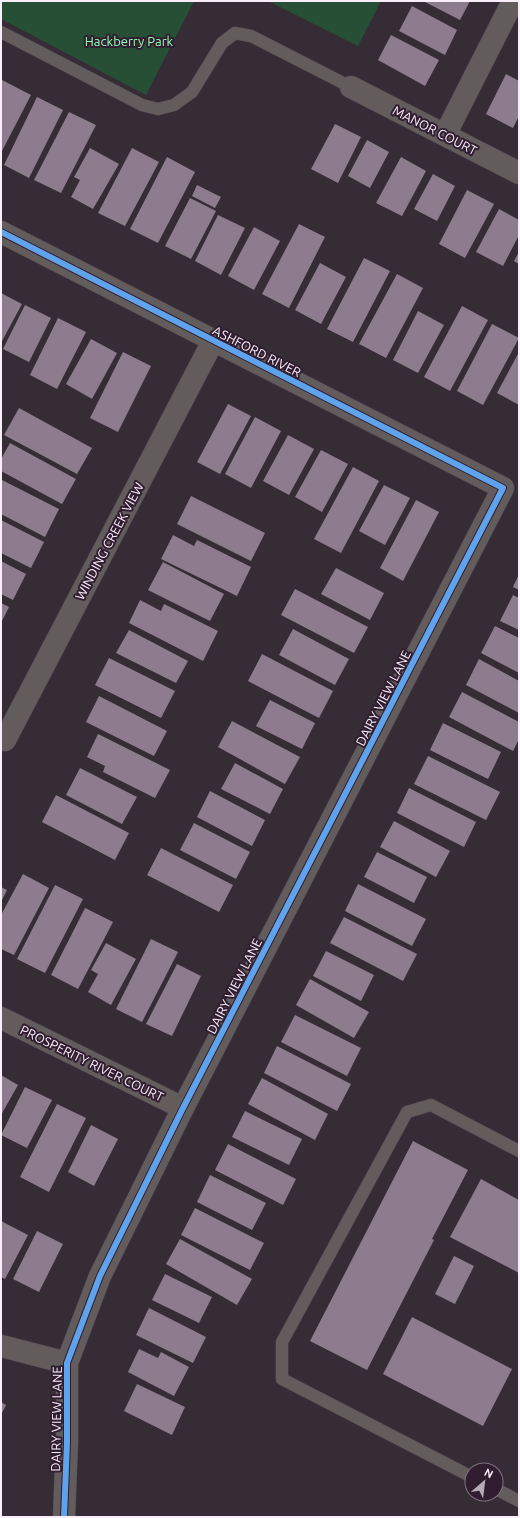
<svg xmlns="http://www.w3.org/2000/svg" width="520" height="1518" font-family="Ubuntu,sans-serif">
<style>
.green{fill:#274f36}
.building{fill:#8c7c8d}
.lines{fill:none;stroke-linecap:round;stroke-linejoin:round}
.lane-casing{stroke:#514851;stroke-width:13}
.street-casing{stroke:#514851;stroke-width:23}
.lane{stroke:#625c5d;stroke-width:12}
.street{stroke:#625c5d;stroke-width:22}
.cycleway-casing{stroke:#301e30;stroke-width:8}
.cycleway{stroke:#60a3ed;stroke-width:6}
.labels{text-anchor:middle;stroke-width:4;stroke-linejoin:round;paint-order:stroke}
.park-label{font-size:13px;fill:#94ffb6;stroke:#301e30}
.street-label{font-size:13px;fill:#faeefa;stroke:#301e30}
</style>
<rect width="100%" height="100%" fill="#362c36"/>
<g class="green">
<path d="M1 1H194L146 95 1 19Z"/>
<path d="M268 1H381L358 46Z"/>
</g>
<g class="building">
<path d="M423 1H470L460 20Z"/>
<path d="M412 6 457 30 445 55 399 31Z"/>
<path d="M391 35 439 60 425 86 378 60Z"/>
<path d="M506 74 519 81V116L513 128 486 114Z"/>
<path d="M2 80 31 95 1 153V83Z"/>
<path d="M37 97 63 110 29 178 4 165Z"/>
<path d="M69 112 96 125 61 193 34 180Z"/>
<path d="M335 124 361 137 338 183 311 169Z"/>
<path d="M367 140 389 152 370 188 348 176Z"/>
<path d="M90 148 119 164 93 209 71 197 80 180 74 177Z"/>
<path d="M132 148 159 162 125 226 98 213Z"/>
<path d="M167 157 195 172 158 243 130 229Z"/>
<path d="M401 157 426 171 402 216 376 203Z"/>
<path d="M433 174 455 186 437 221 414 209Z"/>
<path d="M197 185 221 197 215 208 192 196Z"/>
<path d="M467 190 494 204 465 258 439 244Z"/>
<path d="M190 198 216 211 191 259 165 246Z"/>
<path d="M499 209 519 220V235L503 266 476 252Z"/>
<path d="M218 215 245 228 221 275 195 261Z"/>
<path d="M299 224 325 237 289 308 262 294Z"/>
<path d="M254 227 280 241 254 290 228 276Z"/>
<path d="M519 252V264L514 261Z"/>
<path d="M364 258 390 271 353 342 327 329Z"/>
<path d="M320 263 346 277 321 324 295 310Z"/>
<path d="M397 274 423 288 386 358 359 344Z"/>
<path d="M1 293 22 304 1 343Z"/>
<path d="M25 305 51 318 29 362 3 349Z"/>
<path d="M462 306 488 320 450 391 424 377Z"/>
<path d="M418 311 444 325 418 373 393 360Z"/>
<path d="M58 318 86 332 57 389 30 375Z"/>
<path d="M492 324 519 338 483 405 457 391Z"/>
<path d="M91 339 117 353 92 399 66 384Z"/>
<path d="M123 352 151 366 118 432 90 418Z"/>
<path d="M519 352V405L497 393Z"/>
<path d="M228 404 251 416 220 474 197 462Z"/>
<path d="M19 408 92 448 77 474 4 435Z"/>
<path d="M255 417 281 431 251 488 225 474Z"/>
<path d="M288 435 314 449 289 495 263 481Z"/>
<path d="M10 443 76 479 62 504 1 471V459Z"/>
<path d="M321 450 348 464 322 512 295 497Z"/>
<path d="M353 467 379 481 341 553 314 539Z"/>
<path d="M2 480 59 509 45 537 1 514V483Z"/>
<path d="M384 485 410 498 385 545 359 531Z"/>
<path d="M191 496 265 533 251 561 177 524Z"/>
<path d="M416 500 439 512 403 581 380 568Z"/>
<path d="M1 520 44 542 31 568 1 553Z"/>
<path d="M173 535 194 546 197 540 251 567 237 596 161 559Z"/>
<path d="M1 561 26 574 13 600 1 594Z"/>
<path d="M163 562 224 594 210 621 148 590Z"/>
<path d="M336 568 384 593 370 620 321 594Z"/>
<path d="M519 574V590L513 587Z"/>
<path d="M295 589 368 627 354 653 281 615Z"/>
<path d="M513 595 519 598V630L500 621Z"/>
<path d="M140 600 161 611 164 604 218 631 203 661 129 623Z"/>
<path d="M1 603 9 607 1 623Z"/>
<path d="M495 626 519 638V673L481 653Z"/>
<path d="M293 629 349 659 335 685 279 655Z"/>
<path d="M129 630 188 661 176 683 116 653Z"/>
<path d="M262 654 333 691 319 718 248 681Z"/>
<path d="M109 658 175 691 161 718 95 685Z"/>
<path d="M479 659 519 681V713L466 685Z"/>
<path d="M462 692 519 722V739L513 751 449 717Z"/>
<path d="M99 696 167 731 154 756 86 722Z"/>
<path d="M270 700 315 723 302 749 256 726Z"/>
<path d="M232 721 300 757 285 784 218 747Z"/>
<path d="M443 723 501 752 488 779 430 750Z"/>
<path d="M98 734 170 770 155 798 103 772 105 766 87 757Z"/>
<path d="M428 756 500 792 486 820 414 784Z"/>
<path d="M235 763 283 789 270 814 221 789Z"/>
<path d="M80 768 137 797 122 824 66 795Z"/>
<path d="M409 788 476 822 464 847 397 813Z"/>
<path d="M210 791 265 820 252 846 197 817Z"/>
<path d="M56 795 129 833 115 860 42 822Z"/>
<path d="M394 821 450 851 436 877 380 847Z"/>
<path d="M194 823 250 852 236 879 180 850Z"/>
<path d="M161 848 233 885 219 912 147 875Z"/>
<path d="M377 852 427 877 414 903 364 877Z"/>
<path d="M23 874 49 888 14 955 1 949V915Z"/>
<path d="M358 884 426 919 412 946 345 911Z"/>
<path d="M55 885 83 899 45 973 17 959Z"/>
<path d="M1 887 7 890 1 902Z"/>
<path d="M85 908 113 922 78 989 51 975Z"/>
<path d="M344 917 417 954 403 981 330 943Z"/>
<path d="M151 939 178 952 142 1022 116 1009Z"/>
<path d="M106 943 136 959 111 1005 88 992 98 974 91 970Z"/>
<path d="M326 951 374 975 361 1001 313 976Z"/>
<path d="M177 964 201 976 172 1036 146 1024Z"/>
<path d="M310 979 369 1012 354 1038 296 1005Z"/>
<path d="M295 1015 361 1048 347 1076 281 1042Z"/>
<path d="M277 1046 351 1084 337 1111 264 1073Z"/>
<path d="M1 1075 18 1085 1 1115Z"/>
<path d="M262 1078 328 1114 315 1140 248 1104Z"/>
<path d="M25 1087 52 1100 27 1148 1 1135Z"/>
<path d="M57 1104 86 1118 49 1192 20 1177Z"/>
<path d="M245 1111 302 1139 289 1165 232 1137Z"/>
<path d="M91 1125 118 1139 94 1186 68 1172Z"/>
<path d="M413 1141 468 1170 432 1239 434 1240 367 1370 310 1341Z"/>
<path d="M228 1144 296 1179 283 1205 215 1170Z"/>
<path d="M210 1175 266 1203 252 1230 197 1202Z"/>
<path d="M481 1179 519 1200V1273L450 1237Z"/>
<path d="M195 1208 264 1243 250 1270 181 1235Z"/>
<path d="M1 1221 28 1235 5 1279 1 1277Z"/>
<path d="M37 1231 63 1244 39 1292 13 1279Z"/>
<path d="M180 1239 252 1279 237 1305 166 1264Z"/>
<path d="M454 1256 474 1266 455 1304 435 1294Z"/>
<path d="M165 1274 212 1297 199 1323 152 1300Z"/>
<path d="M149 1308 206 1337 193 1363 136 1335Z"/>
<path d="M412 1317 512 1369 483 1426 383 1374Z"/>
<path d="M139 1349 158 1358 161 1352 189 1367 174 1396 128 1372Z"/>
<path d="M137 1384 185 1407 172 1435 124 1411Z"/>
<path d="M1 1402 6 1405 1 1415Z"/>
</g>
<g class="lines">
<g class="lane-casing">
<g id="lane">
<path d="M1 32 142 105 158 109 174 105 192 92 222 43 235 33 251 36 351 87"/>
<path d="M472 1477 282 1379V1342L407 1112 431 1105 519 1151"/>
<path d="M496 1489 519 1501"/>
</g>
</g>
<g class="street-casing">
<g id="street">
<path d="M351 87 519 173"/>
<path d="M445 135 513 1"/>
<path d="M1 232 503 488 183 1108 100 1276 67 1363V1442L64 1517"/>
<path d="M5 740 213 341"/>
<path d="M1 1018 183 1108"/>
<path d="M1 1346 67 1363"/>
</g>
</g>
<use href="#lane" class="lane"/>
<use href="#street" class="street"/>
<g class="cycleway-casing">
<path id="cycleway" d="M1 232 503 488 183 1108 100 1276 67 1363V1442L64 1517"/>
</g>
<use href="#cycleway" class="cycleway"/>
</g>
<g class="labels">
<g class="park-label">
<text x="129" y="46">Hackberry Park</text>
</g>
<g class="street-label">
<text transform="translate(435 130) rotate(27)" y="5">MANOR COURT</text>
<text transform="translate(257 351) rotate(27)" y="5">ASHFORD RIVER</text>
<text transform="translate(109 541) rotate(-62)" y="5">WINDING CREEK VIEW</text>
<text transform="translate(383 698) rotate(-63)" y="5">DAIRY VIEW LANE</text>
<text transform="translate(234 986) rotate(-63)" y="5">DAIRY VIEW LANE</text>
<text transform="translate(92 1063) rotate(26)" y="5">PROSPERITY RIVER COURT</text>
<text transform="translate(56 1419) rotate(-89)" y="5">DAIRY VIEW LANE</text>
</g>
</g>
<rect width="520" height="1518" fill="none" stroke="#faeefa" stroke-width="4"/>
<g transform="translate(484 1482) rotate(28)"><circle r="19" fill="#301e30" stroke="#817181"/>
<path d="M0-3L7 15L0 10L-7 15Z" fill="#b5aab5"/>
<text y="-6" font-size="11" font-weight="bold" text-anchor="middle" fill="#faeefa">N</text>
</g>
</svg>
